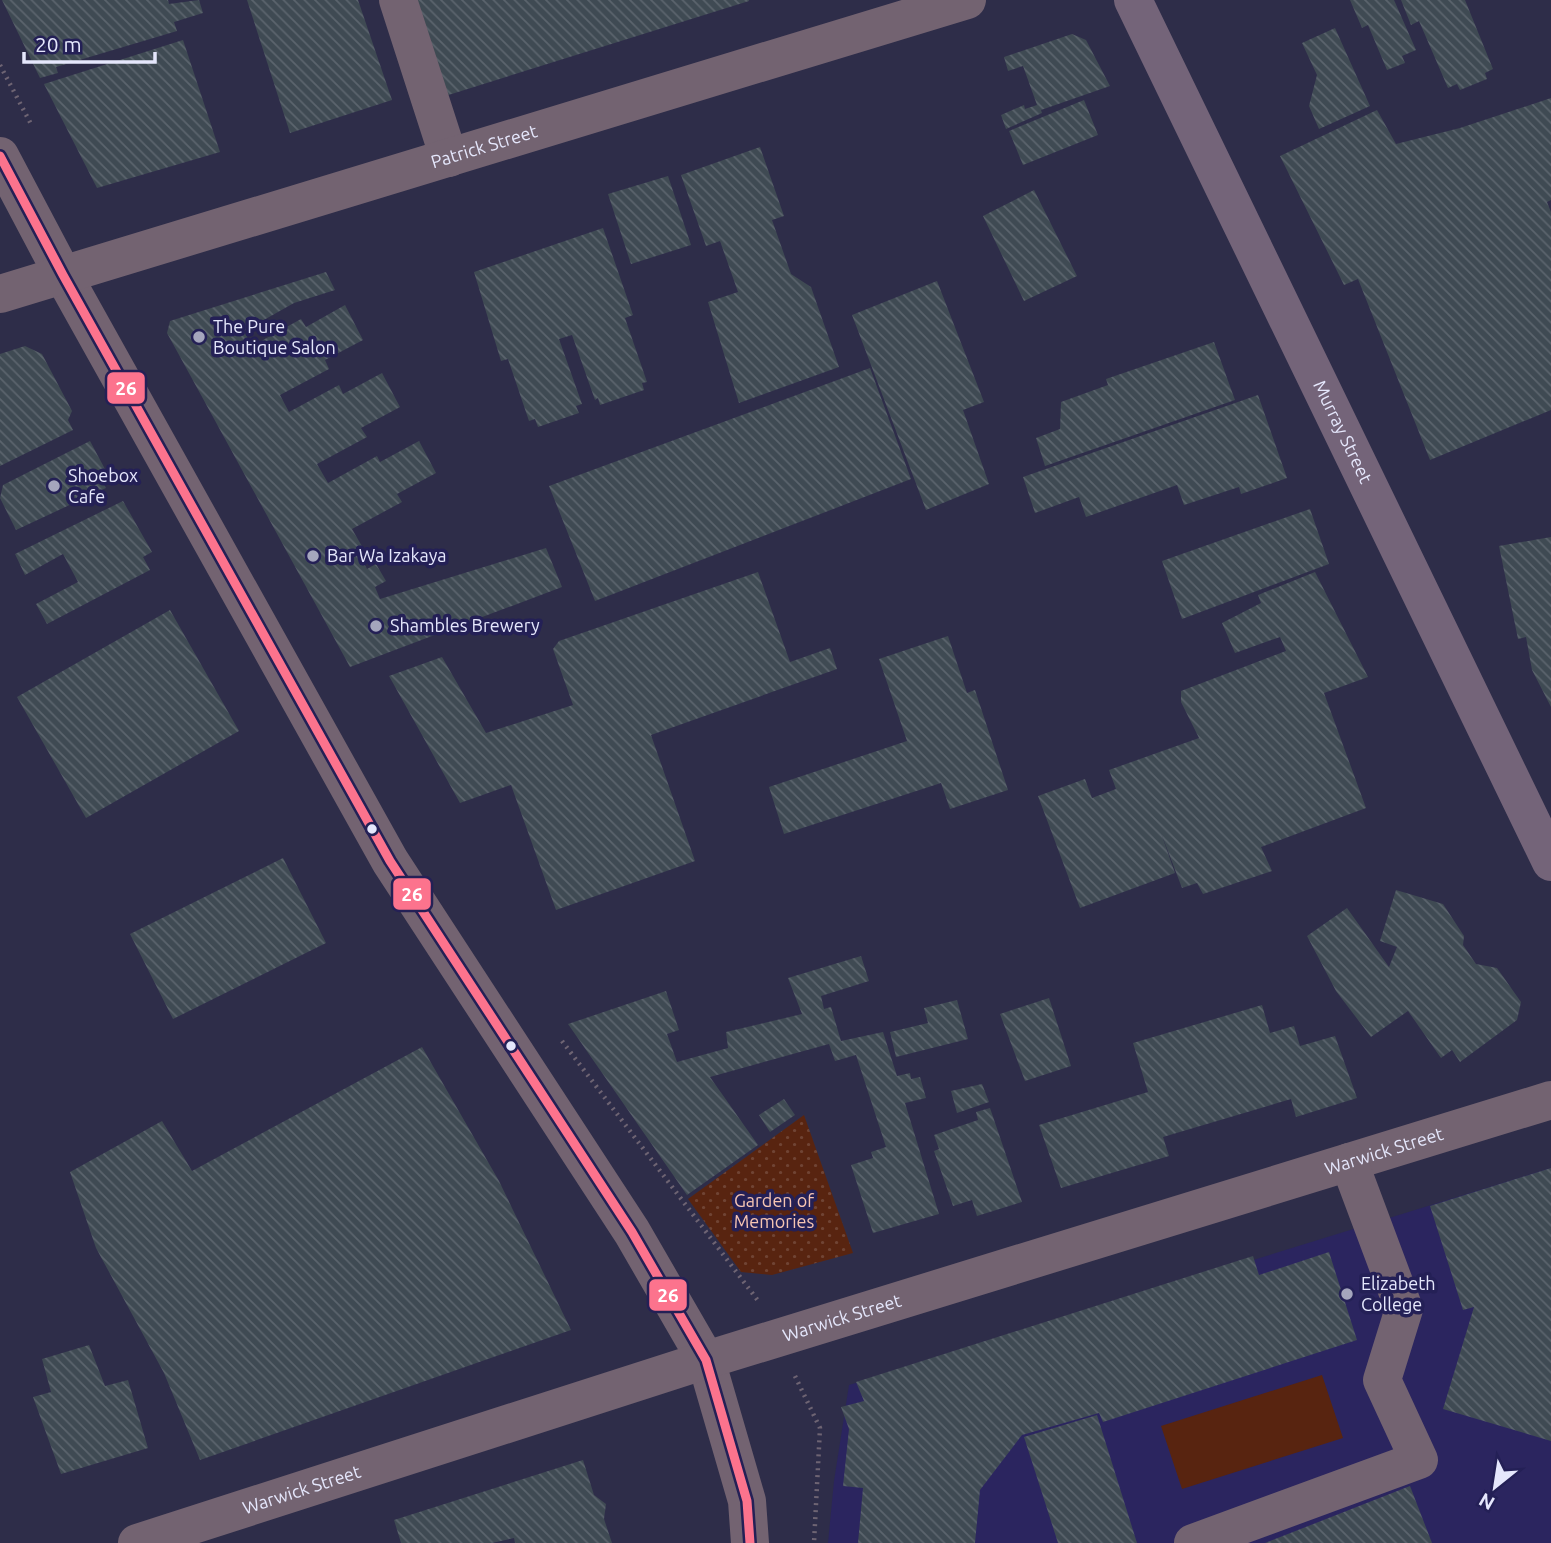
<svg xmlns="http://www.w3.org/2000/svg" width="1551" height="1543" font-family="Ubuntu,sans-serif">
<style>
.built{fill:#2b255f}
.grass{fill:#582410}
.park{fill:url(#park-dots)}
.building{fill:url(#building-back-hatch)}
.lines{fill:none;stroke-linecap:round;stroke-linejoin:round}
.path{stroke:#6e6473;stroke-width:4.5;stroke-dasharray:2 5;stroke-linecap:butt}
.minor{stroke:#736371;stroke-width:38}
.major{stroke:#746479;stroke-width:38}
.bus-1-casing{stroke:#242056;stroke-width:14}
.bus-1{stroke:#fc738d;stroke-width:9}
.poi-dot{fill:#a5a6bd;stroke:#242056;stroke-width:2.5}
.bus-dot{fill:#e5e7fc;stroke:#242056;stroke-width:2.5}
.labels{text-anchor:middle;stroke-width:7;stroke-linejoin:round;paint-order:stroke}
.street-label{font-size:18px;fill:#e5e7fc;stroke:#242056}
.poi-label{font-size:18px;fill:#e5e7fc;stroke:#242056;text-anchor:start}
.park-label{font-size:18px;fill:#f6c5b2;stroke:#242056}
.line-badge{stroke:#242056;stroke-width:2.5}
.badge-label{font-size:19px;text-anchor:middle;font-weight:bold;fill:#fff}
</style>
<defs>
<pattern id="park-dots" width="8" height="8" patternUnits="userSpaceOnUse" patternTransform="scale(1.75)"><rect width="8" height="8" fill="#582410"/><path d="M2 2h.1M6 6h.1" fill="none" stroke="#704434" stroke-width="1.8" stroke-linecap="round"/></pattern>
<pattern id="building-back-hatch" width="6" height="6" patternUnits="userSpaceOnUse" patternTransform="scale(1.75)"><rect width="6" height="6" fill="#3f4a53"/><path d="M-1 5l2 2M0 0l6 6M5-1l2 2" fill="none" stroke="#5b646d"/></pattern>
</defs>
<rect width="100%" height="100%" fill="#2e2d49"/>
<path class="built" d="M1551 1168V1543H828L834 1481 849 1385Z"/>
<path class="grass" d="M1322 1375 1343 1438 1182 1489 1161 1426Z"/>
<path class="park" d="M804 1115 853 1253 772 1275 741 1272 688 1199Z"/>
<g class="building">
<path d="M2 0H168L169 4 199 0 203 13 174 22 177 31 56 67 58 73 40 78Z"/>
<path d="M247 0H358L392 100 290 133Z"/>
<path d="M410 0H749V1L442 97Z"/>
<path d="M1350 0H1394L1416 50 1402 56 1405 63 1387 70 1368 25 1362 28Z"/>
<path d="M1401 0H1465L1493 69 1485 73 1487 79 1460 90 1457 84 1448 88 1419 21 1411 25Z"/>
<path d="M1335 28 1370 106 1319 129 1309 106 1317 75 1302 43Z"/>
<path d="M1072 34 1086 40 1110 86 1041 110 1042 113 1006 129 1001 115 1024 105 1025 109 1037 105 1023 66 1008 71 1004 57Z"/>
<path d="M183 40 220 152 97 188 44 84Z"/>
<path d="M1551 98V200L1547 202 1551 212V410L1430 460 1358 279 1344 285 1280 156 1377 110 1396 144 1460 128Z"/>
<path d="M1084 100 1098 135 1023 165 1009 131Z"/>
<path d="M760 147 784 216 772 220 791 274 811 287 839 367 739 403 708 302 738 292 720 241 706 246 681 175Z"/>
<path d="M668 176 691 245 631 264 608 194Z"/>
<path d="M1034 190 1077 276 1024 301 983 216Z"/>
<path d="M603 228 633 315 625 318 647 382 642 383 644 390 600 405 598 398 595 400 572 335 559 339 582 404 576 406 579 413 538 427 535 419 529 421 508 359 501 361 474 272Z"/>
<path d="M326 272 335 290 294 303 244 331 252 346 301 319 306 327 345 305 363 340 325 360 329 369 280 395 289 412 339 385 343 394 382 373 400 407 361 428 367 437 317 464 328 483 377 456 380 462 419 441 436 473 397 494 402 502 352 529 363 548 357 550 367 569 376 564 386 581 375 587 380 599 546 548 562 587 350 667 167 333 170 321Z"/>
<path d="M937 281 984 402 963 410 989 484 926 510 852 315Z"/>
<path d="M1214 342 1235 400 1045 466 1036 438 1060 429 1061 402 1108 385 1106 379Z"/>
<path d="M25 346 42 354 72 411 68 420 73 430 0 466V354Z"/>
<path d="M870 368 911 479 595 601 549 486Z"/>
<path d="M1258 395 1287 478 1241 494 1239 487 1184 505 1177 485 1086 517 1079 497 1035 513 1023 477Z"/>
<path d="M90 441 106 471 102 480 106 488 16 530 0 498 3 485Z"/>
<path d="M123 501 152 552 143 557 150 570 47 624 36 604 78 582 63 554 25 575 15 554Z"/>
<path d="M1310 509 1329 564 1182 619 1162 561Z"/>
<path d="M1551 537V707L1532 670 1526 637 1518 639 1499 546Z"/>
<path d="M758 572 790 662 830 648 837 669 651 735 695 861 556 910 511 785 460 803 389 676 442 657 486 733 573 705 553 649 559 641Z"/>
<path d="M1315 572 1368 677 1324 693 1366 808 1261 847 1272 871 1203 894 1197 883 1182 888 1161 833 1175 873 1080 908 1038 796 1085 779 1092 798 1116 789 1109 770 1199 738 1181 702V691L1286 651 1280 637 1235 653 1222 623 1261 603 1258 595Z"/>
<path d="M170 610 239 731 86 818 17 697Z"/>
<path d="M948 636 967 693 975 690 1008 790 950 809 941 783 784 834 769 787 907 741 879 659Z"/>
<path d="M283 858 326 943 173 1019 130 934Z"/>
<path d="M1396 890 1443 904 1464 936 1463 945 1476 964 1497 968 1521 1002 1517 1020 1460 1062 1452 1050 1441 1058 1408 1011 1371 1037 1336 991 1307 936 1347 908 1389 967 1397 947 1380 941Z"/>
<path d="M861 956 869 981 821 996 824 1009 831 1007 841 1041 883 1032 897 1076 910 1073 911 1079 920 1077 926 1098 905 1103 939 1214 873 1233 851 1165 873 1158 871 1152 886 1147 856 1055 835 1061 829 1044 710 1077 758 1145 687 1195 568 1024 666 991 679 1030 667 1034 677 1062 728 1048 726 1032 802 1014 788 978Z"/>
<path d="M1049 998 1071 1066 1025 1081 1000 1014Z"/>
<path d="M957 1000 968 1039 896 1057 890 1032 928 1023 924 1008Z"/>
<path d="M1262 1005 1270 1033 1294 1026 1300 1046 1335 1036 1357 1098 1296 1117 1291 1099 1163 1137 1169 1156 1061 1188 1039 1125 1148 1092 1133 1043Z"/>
<path d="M422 1047 499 1181 571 1330 200 1460 164 1373 96 1248 70 1172 162 1121 192 1171Z"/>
<path d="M982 1084 989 1102 957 1113 951 1091Z"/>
<path d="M784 1099 795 1115 770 1132 759 1115Z"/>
<path d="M990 1108 1022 1202 977 1216 972 1200 953 1206 934 1151 939 1149 934 1135 978 1120 976 1112Z"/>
<path d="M1551 1168V1441L1443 1409 1474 1307 1463 1310 1430 1206Z"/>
<path d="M1329 1252 1357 1340 1103 1422 1099 1413 1022 1435 980 1490 975 1543H858L863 1488 843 1486 849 1429 841 1407 864 1401 856 1382 1253 1256 1259 1275Z"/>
<path d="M89 1345 105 1386 128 1380 148 1448 61 1474 33 1397 51 1392 42 1359Z"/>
<path d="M1097 1415 1137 1543H1058L1024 1437Z"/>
<path d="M583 1460 594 1495 606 1504 604 1519 612 1543H515L514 1538 492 1543H401L394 1520Z"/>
<path d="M1410 1486 1432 1543H1265Z"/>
</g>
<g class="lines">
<g class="path">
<path d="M0 65 32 126"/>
<path d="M562 1041 759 1302"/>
<path d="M795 1376 820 1428 814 1543"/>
</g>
<g class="minor">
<path d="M398 0 449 158"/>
<path d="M0 156 63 275 390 861 632 1232 706 1360 747 1501 750 1543"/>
<path id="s1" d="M0 294 967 0"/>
<path id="s2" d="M137 1543 706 1360 1551 1100"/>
<path d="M1193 1543 1419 1460 1382 1380 1404 1309 1349 1162"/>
</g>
<path class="major" id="s3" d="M1133 0 1551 862"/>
<g class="bus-1-casing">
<path id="bus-1" d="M0 156 63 275 390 861 632 1232 706 1360 747 1501 750 1543"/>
</g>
<use href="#bus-1" class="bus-1"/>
</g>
<g class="poi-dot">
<circle cx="199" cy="337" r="7"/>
<circle cx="54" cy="486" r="7"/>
<circle cx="313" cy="556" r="7"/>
<circle cx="376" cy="626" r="7"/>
<circle cx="1347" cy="1294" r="7"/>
</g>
<g class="bus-dot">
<circle cx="372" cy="829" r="6"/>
<circle cx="511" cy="1046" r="6"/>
</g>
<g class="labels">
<g class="street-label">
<text dy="6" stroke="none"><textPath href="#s1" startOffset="506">Patrick Street</textPath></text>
<text dy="6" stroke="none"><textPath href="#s3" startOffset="480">Murray Street</textPath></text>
<text dy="6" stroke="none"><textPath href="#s2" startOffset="1307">Warwick Street</textPath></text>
<text dy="6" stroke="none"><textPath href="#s2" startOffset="740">Warwick Street</textPath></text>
<text dy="6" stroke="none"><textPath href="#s2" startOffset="173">Warwick Street</textPath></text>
</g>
<g class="poi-label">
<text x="213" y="333">The Pure<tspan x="213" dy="21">Boutique Salon</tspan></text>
<text x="68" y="482">Shoebox<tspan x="68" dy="21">Cafe</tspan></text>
<text x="327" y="562">Bar Wa Izakaya</text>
<text x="390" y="632">Shambles Brewery</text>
<text x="1361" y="1290">Elizabeth<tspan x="1361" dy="21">College</tspan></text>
</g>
<g class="park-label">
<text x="774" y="1207">Garden of<tspan x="774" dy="21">Memories</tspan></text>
</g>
</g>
<g class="line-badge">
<rect x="106" y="371" width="40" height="34" rx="7" fill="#fc738d"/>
<rect x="392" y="877" width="40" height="34" rx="7" fill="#fc738d"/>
<rect x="648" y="1278" width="40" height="34" rx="7" fill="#fc738d"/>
</g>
<g class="badge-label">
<text x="126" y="395">26</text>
<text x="412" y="901">26</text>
<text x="668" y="1302">26</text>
</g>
<g transform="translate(1495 1487) rotate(210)" stroke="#242056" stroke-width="5" paint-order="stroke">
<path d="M0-5L12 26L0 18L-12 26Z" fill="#e5e7fc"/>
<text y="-10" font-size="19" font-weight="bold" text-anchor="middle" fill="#e5e7fc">N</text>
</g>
<path d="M24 52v10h131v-10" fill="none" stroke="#e5e7fc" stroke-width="3.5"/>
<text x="35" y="52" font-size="21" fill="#e5e7fc" stroke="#242056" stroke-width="5" paint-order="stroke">20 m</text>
</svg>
